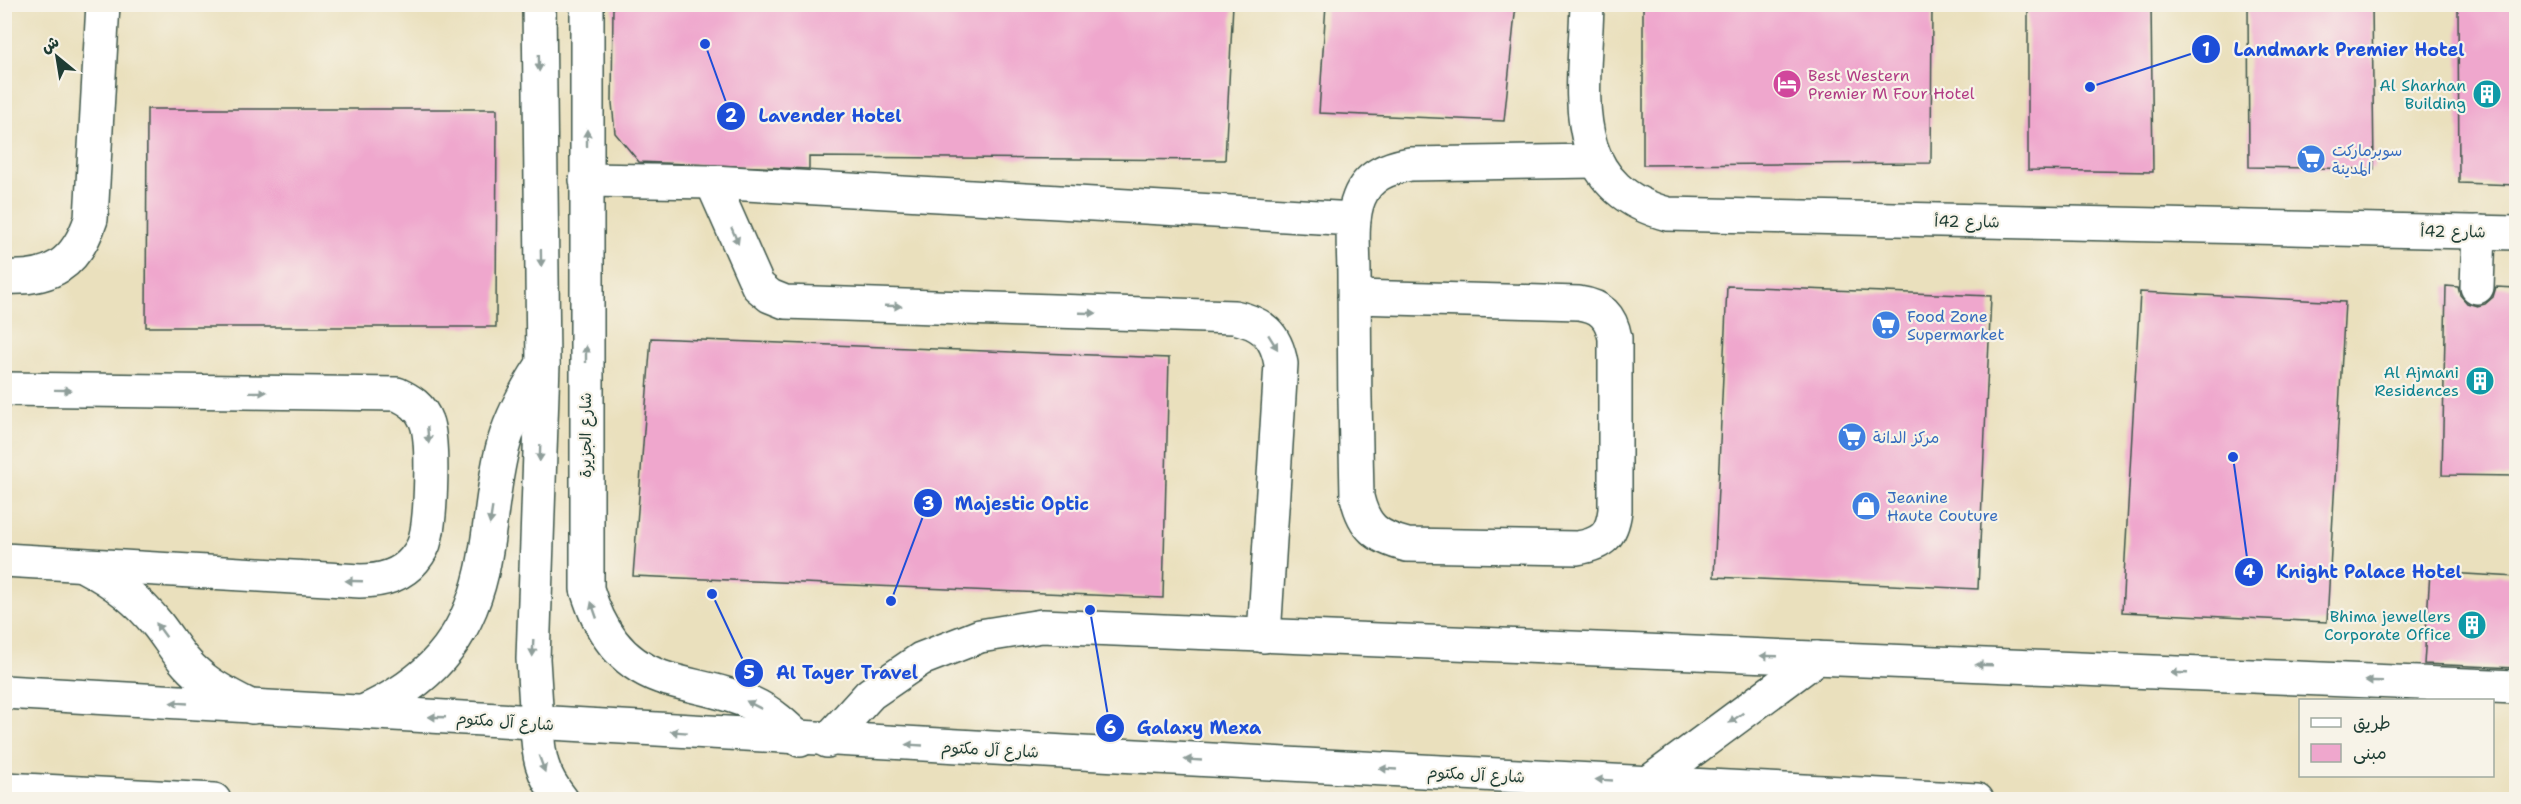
<svg xmlns="http://www.w3.org/2000/svg" width="2521" height="804" font-family="'Shantell Sans','Playpen Sans Arabic',sans-serif">
<style>
.building{fill:#efa7cd}
.lines{fill:none;stroke-linecap:round;stroke-linejoin:round}
.minor-casing{stroke:#3d5549;stroke-width:36}
.major-casing{stroke:#3d5549;stroke-width:36}
.minor{stroke:#fff;stroke-width:33}
.major{stroke:#fff;stroke-width:33}
.oneway{fill:#8f9e9a}
.labels{text-anchor:middle;stroke-width:4.5;stroke-linejoin:round;paint-order:stroke}
.hotel-label{font-size:16px;fill:#b23c85;stroke:#f7f3e8;text-anchor:start}
.culture-label{font-size:16px;fill:#0d838f;stroke:#f7f3e8;text-anchor:end}
.shop-label{font-size:16px;fill:#366cbe;stroke:#f7f3e8;text-anchor:start}
.street-label{font-size:16px;fill:#1f3d34;stroke:#f7f3e8}
.leader{fill:none;stroke:#1d4ed8;stroke-width:2}
.callout-dot{fill:#1d4ed8;stroke:#f7f3e8;stroke-width:2}
.mark-label{font-size:18px;text-anchor:middle;font-weight:bold;fill:#fff}
.callout-label{font-size:18px;text-anchor:middle;font-weight:bold;fill:#1d4ed8;stroke:#f7f3e8;stroke-width:4.5;stroke-linejoin:round;paint-order:stroke}
</style>
<rect width="100%" height="100%" fill="#f7f3e8"/>
<filter id="ink" filterUnits="userSpaceOnUse"><feTurbulence type="fractalNoise" baseFrequency=".0167" numOctaves="2"/><feDisplacementMap in="SourceGraphic" scale="12" xChannelSelector="R" yChannelSelector="G"/><feConvolveMatrix kernelMatrix="1 2 1 2 8 2 1 2 1" color-interpolation-filters="sRGB"/></filter>
<filter id="wash" filterUnits="userSpaceOnUse"><feTurbulence type="fractalNoise" baseFrequency=".008" numOctaves="4" result="noise"/><feDisplacementMap in="SourceGraphic" scale="24" xChannelSelector="R" yChannelSelector="G"/><feGaussianBlur stdDeviation="1.35" result="paint"/><feColorMatrix in="noise" values="0 0 0 0 0 0 0 0 0 0 0 0 0 0 0 0 0 1.4 0 .05"/><feComposite in="paint" operator="in"/></filter>
<g filter="url(#wash)">
<rect width="100%" height="100%" fill="#eae0bd"/>
<g id="blocks">
<g class="building">
<path d="M613 4H1233L1225 160 809 157V169L639 162 615 133 612 103Z"/>
<path d="M1326 4H1516L1504 121 1319 113Z"/>
<path d="M1643 4H1932L1931 163 1643 165Z"/>
<path d="M2028 4H2151L2153 172 2028 170Z"/>
<path d="M2248 4H2372L2374 169 2249 167Z"/>
<path d="M2458 4H2517V185L2459 183Z"/>
<path d="M147 109H497L496 327H146Z"/>
<path d="M1727 286 1991 296 1978 589 1714 577Z"/>
<path d="M2446 286 2458 287 2460 295 2467 303 2477 306 2485 304 2493 297 2496 287 2517 288V476L2442 475Z"/>
<path d="M2140 292 2345 302 2327 622 2122 612Z"/>
<path d="M651 338 1169 358 1163 598 633 576Z"/>
<path d="M2430 572 2517 577V668L2424 664Z"/>
</g>
</g>
</g>
<g filter="url(#ink)">
<use href="#blocks" fill-opacity="0" stroke="#3d5549" stroke-width="1.5"/>
<g class="lines">
<g class="minor-casing">
<g id="minor">
<path d="M587 4V589C599 629 619 662 661 677 691 687 723 690 753 704 771 712 786 726 800 740"/>
<path d="M1587 4C1585 90 1562 186 1668 214L2516 233"/>
<path d="M586 180 712 182 1354 219"/>
<path d="M712 182 758 286 770 296 785 302 1234 317C1262 323 1276 334 1281 364L1264 636"/>
<path d="M4 277C51 280 76 264 91 219L103 4"/>
<path d="M2477 287 2479 232"/>
<path d="M1354 297 1579 303C1601 306 1611 316 1615 338V510C1612 535 1603 544 1577 548L1407 545C1376 537 1364 527 1357 497 1355 423 1354 349 1354 275 1354 251 1350 220 1359 198 1368 175 1388 168 1410 164L1595 161"/>
<path d="M4 389 397 394C410 400 421 407 426 421 434 440 431 519 425 540 424 546 418 555 414 560 400 577 380 581 360 581L4 560"/>
<path d="M86 567C115 582 138 600 158 625 172 643 182 662 200 676 215 689 234 698 252 707"/>
<path d="M537 723 533 659 543 364 539 4"/>
<path d="M827 741 870 694 921 659 980 636 1042 626 2516 687"/>
</g>
</g>
<g class="major-casing">
<g id="major">
<path d="M4 692C662 732 1319 766 1977 800"/>
<path d="M363 712C428 683 466 642 482 572 491 532 492 490 502 450 510 418 525 391 543 364"/>
<path d="M537 723C538 756 541 774 562 800"/>
<path d="M1648 783 1817 658"/>
<path d="M4 789 214 800"/>
</g>
</g>
<use href="#minor" class="minor"/>
<use href="#major" class="major"/>
</g>
<defs><path id="oneway-solid" d="M-6-.8H1V-3.2L6.5 0L1 3.2V.8H-6Z" transform="scale(1.5)"/></defs>
<g class="oneway">
<use href="#oneway-solid" transform="translate(539 63) rotate(89)"/>
<use href="#oneway-solid" transform="translate(587 138) rotate(-90)"/>
<use href="#oneway-solid" transform="translate(735 236) rotate(67)"/>
<use href="#oneway-solid" transform="translate(541 258) rotate(89)"/>
<use href="#oneway-solid" transform="translate(893 306) rotate(2)"/>
<use href="#oneway-solid" transform="translate(1088 313) rotate(2)"/>
<use href="#oneway-solid" transform="translate(1273 342) rotate(58)"/>
<use href="#oneway-solid" transform="translate(586 354) rotate(-90)"/>
<use href="#oneway-solid" transform="translate(63 390) rotate(1)"/>
<use href="#oneway-solid" transform="translate(258 392) rotate(1)"/>
<use href="#oneway-solid" transform="translate(428 435) rotate(85)"/>
<use href="#oneway-solid" transform="translate(540 453) rotate(92)"/>
<use href="#oneway-solid" transform="translate(491 516) rotate(99)"/>
<use href="#oneway-solid" transform="translate(354 581) rotate(-178)"/>
<use href="#oneway-solid" transform="translate(594 610) rotate(-109)"/>
<use href="#oneway-solid" transform="translate(161 630) rotate(-126)"/>
<use href="#oneway-solid" transform="translate(533 648) rotate(92)"/>
<use href="#oneway-solid" transform="translate(1769 656) rotate(-178)"/>
<use href="#oneway-solid" transform="translate(1984 665) rotate(-178)"/>
<use href="#oneway-solid" transform="translate(2179 673) rotate(-178)"/>
<use href="#oneway-solid" transform="translate(2374 681) rotate(-178)"/>
<use href="#oneway-solid" transform="translate(179 703) rotate(-177)"/>
<use href="#oneway-solid" transform="translate(754 705) rotate(-153)"/>
<use href="#oneway-solid" transform="translate(437 717) rotate(-178)"/>
<use href="#oneway-solid" transform="translate(1736 718) rotate(144)"/>
<use href="#oneway-solid" transform="translate(679 732) rotate(-176)"/>
<use href="#oneway-solid" transform="translate(914 745) rotate(-177)"/>
<use href="#oneway-solid" transform="translate(1193 760) rotate(-177)"/>
<use href="#oneway-solid" transform="translate(542 764) rotate(70)"/>
<use href="#oneway-solid" transform="translate(1388 769) rotate(-177)"/>
<use href="#oneway-solid" transform="translate(1604 780) rotate(-177)"/>
</g>
</g>
<defs>
<g id="hotel-disc" transform="scale(1.5)"><circle r="9.5" fill="#d1479c" stroke="#f7f3e8"/><path d="M-6-4.5h1.5V1H6V5H4.5V3h-9V5H-6ZM-4 0a1.8 1.8 0 1 1 3.6 0ZM.5 0V-2.5h3Q6-2.5 6 0Z" fill="#fff"/></g>
<g id="building-disc" transform="scale(1.5)"><circle r="9.5" fill="#0f9aa8" stroke="#f7f3e8"/><path d="M-4-6H4V6H1V3H-1V6H-4ZM-2.5-4.3h1.7v1.8h-1.7ZM.8-4.3h1.7v1.8H.8ZM-2.5-1h1.7V.8h-1.7ZM.8-1h1.7V.8H.8Z" fill="#fff"/></g>
<g id="supermarket-disc" transform="scale(1.5)"><circle r="9.5" fill="#3f7fe0" stroke="#f7f3e8"/><path d="M-6-5.5h2.5l.6 2H6L4.5 2H-2.5L-4.4-4H-6ZM-1.5 3.2a1.3 1.3 0 1 0 .1 0ZM3 3.2a1.3 1.3 0 1 0 .1 0Z" fill="#fff"/></g>
<g id="shop-disc" transform="scale(1.5)"><circle r="9.5" fill="#3f7fe0" stroke="#f7f3e8"/><path d="M-5-2.5h2.3a2.7 3.5 0 0 1 5.4 0H5L5.5 6h-11ZM-1.5-2.5h3a1.5 2.3 0 0 0-3 0Z" fill="#fff"/></g>
</defs>
<g fill-rule="evenodd">
<use href="#hotel-disc" x="1787" y="84"/>
<use href="#building-disc" x="2487" y="94"/>
<use href="#supermarket-disc" x="2311" y="159"/>
<use href="#supermarket-disc" x="1886" y="325"/>
<use href="#building-disc" x="2480" y="381"/>
<use href="#supermarket-disc" x="1852" y="437"/>
<use href="#shop-disc" x="1866" y="506"/>
<use href="#building-disc" x="2472" y="625"/>
</g>
<g class="labels">
<g class="hotel-label">
<text x="1808" y="81">Best Western<tspan x="1808" dy="18">Premier M Four Hotel</tspan></text>
</g>
<g class="culture-label">
<text x="2466" y="91">Al Sharhan<tspan x="2466" dy="18">Building</tspan></text>
<text x="2459" y="378">Al Ajmani<tspan x="2459" dy="18">Residences</tspan></text>
<text x="2451" y="622">Bhima jewellers<tspan x="2451" dy="18">Corporate Office</tspan></text>
</g>
<g class="shop-label">
<text x="2332" y="156">سوبرماركت<tspan x="2332" dy="18">المدينة</tspan></text>
<text x="1907" y="322">Food Zone<tspan x="1907" dy="18">Supermarket</tspan></text>
<text x="1873" y="443">مركز الدانة</text>
<text x="1887" y="503">Jeanine<tspan x="1887" dy="18">Haute Couture</tspan></text>
</g>
<g class="street-label">
<text transform="translate(1967 221) rotate(1)" y="6">شارع 42أ</text>
<text transform="translate(2453 231) rotate(1)" y="6">شارع 42أ</text>
<text transform="translate(585 435) rotate(-90)" y="6">شارع الجزيرة</text>
<text transform="translate(505 721) rotate(4)" y="6">شارع آل مكتوم</text>
<text transform="translate(990 749) rotate(3)" y="6">شارع آل مكتوم</text>
<text transform="translate(1476 774) rotate(3)" y="6">شارع آل مكتوم</text>
</g>
</g>
<path class="leader" d="M2090 87L2206 49M705 44L731 116M891 601L928 503M2233 457L2249 572M712 594L749 673M1090 610L1110 728"/>
<g class="callout-dot">
<circle cx="2090" cy="87" r="6"/>
<circle cx="705" cy="44" r="6"/>
<circle cx="891" cy="601" r="6"/>
<circle cx="2233" cy="457" r="6"/>
<circle cx="712" cy="594" r="6"/>
<circle cx="1090" cy="610" r="6"/>
<circle cx="2206" cy="49" r="15"/>
<circle cx="731" cy="116" r="15"/>
<circle cx="928" cy="503" r="15"/>
<circle cx="2249" cy="572" r="15"/>
<circle cx="749" cy="673" r="15"/>
<circle cx="1110" cy="728" r="15"/>
</g>
<g class="mark-label">
<text x="2206" y="56">1</text>
<text x="731" y="122">2</text>
<text x="928" y="510">3</text>
<text x="2249" y="578">4</text>
<text x="749" y="679">5</text>
<text x="1110" y="734">6</text>
</g>
<g class="callout-label">
<text x="2349" y="56">Landmark Premier Hotel</text>
<text x="830" y="122">Lavender Hotel</text>
<text x="1022" y="510">Majestic Optic</text>
<text x="2369" y="578">Knight Palace Hotel</text>
<text x="847" y="679">Al Tayer Travel</text>
<text x="1199" y="734">Galaxy Mexa</text>
</g>
<rect width="2521" height="804" fill="none" stroke="#f7f3e8" stroke-width="24"/>
<rect x="2299" y="699" width="195" height="78" fill="#f7f3e8" stroke="#a1aaa0" stroke-width="1.5"/>
<rect x="2311" y="718" width="30" height="9" fill="#ffffff" stroke="#a1aaa0" stroke-width="1.5"/>
<text x="2353" y="729" font-size="18" fill="#1f3d34">طريق</text>
<rect x="2311" y="744" width="30" height="18" fill="#efa7cd" stroke="#a1aaa0" stroke-width="1.5"/>
<text x="2353" y="759" font-size="18" fill="#1f3d34">مبنى</text>
<g transform="translate(57 57) rotate(330)" stroke="#f7f3e8" stroke-width="4.5" paint-order="stroke">
<path d="M0-4.5L10 22L0 15L-10 22Z" fill="#1f3d34"/>
<text y="-9" font-size="16" font-weight="bold" text-anchor="middle" fill="#1f3d34">ش</text>
</g>
</svg>
